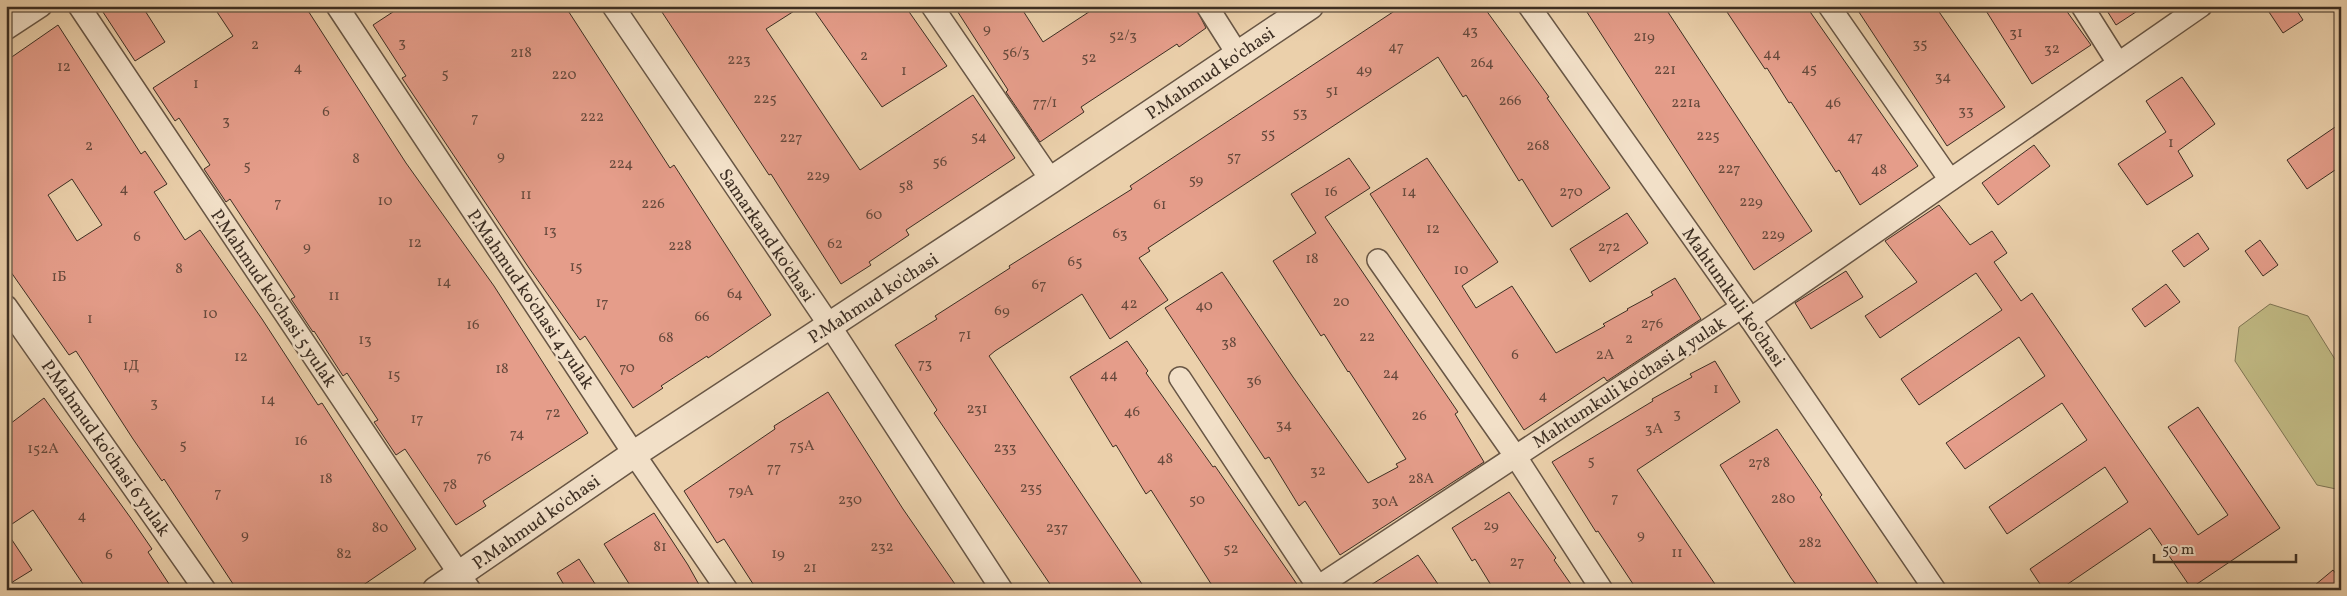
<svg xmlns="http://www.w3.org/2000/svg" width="2347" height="596" font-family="Vollkorn,serif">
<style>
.green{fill:#c0b983;stroke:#7e7453}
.building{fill:#e59d8a;stroke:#3c2e23;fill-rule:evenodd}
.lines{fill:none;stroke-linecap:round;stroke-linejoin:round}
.minor-casing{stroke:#685645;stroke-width:24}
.tertiary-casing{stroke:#685645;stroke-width:29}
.minor{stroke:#f2e0c8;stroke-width:21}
.tertiary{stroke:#f2e0c8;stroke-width:26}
.labels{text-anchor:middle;stroke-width:5;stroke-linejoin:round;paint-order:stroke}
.number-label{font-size:15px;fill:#664a3d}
.street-label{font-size:18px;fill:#3c2e23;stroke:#f2e0c8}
</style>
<rect width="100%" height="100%" fill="#ebd0ab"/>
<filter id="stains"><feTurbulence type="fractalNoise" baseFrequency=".004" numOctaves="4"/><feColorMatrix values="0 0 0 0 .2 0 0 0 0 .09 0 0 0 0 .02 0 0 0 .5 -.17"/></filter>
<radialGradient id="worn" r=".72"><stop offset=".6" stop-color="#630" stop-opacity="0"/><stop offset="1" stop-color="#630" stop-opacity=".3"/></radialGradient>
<path class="green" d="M2270 304 2308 316 2341 369V490L2317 485 2235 361 2239 327Z"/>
<g class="building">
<path d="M99 6H142L165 42 135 61Z"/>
<path d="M213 6H305L406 163 494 286 588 433 483 501 486 506 456 525 405 449 396 455 374 422 378 420 347 373 343 376 314 331 313 332 291 299 295 297 230 199 226 202 204 169 210 165 179 118 175 121 153 88 233 36Z"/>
<path d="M402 6H565L670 168 674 165 771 315 708 358 707 356 661 386 663 388 633 408 585 336 580 340 529 268 402 78 406 76 373 25Z"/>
<path d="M658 6H802L766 29 860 170 973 95 1015 158 906 230 909 235 869 262 871 265 841 284 771 174 769 175Z"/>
<path d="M811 6H905L947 66 882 107Z"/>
<path d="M954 6H1020L1043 42 1098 6H1195L1206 28 1179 47 1177 44 1081 107 1084 112 1040 142 1006 92 1008 90Z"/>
<path d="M1402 6H1483L1549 97 1547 98 1610 188 1552 227 1522 179 1519 181 1466 95 1463 97 1438 57 1148 248 1150 251 1139 258 1168 300 1110 339 1082 294 995 351 989 356 1146 590H1054L934 413 937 410 895 345 937 319 935 316 1010 268 1009 266 1132 189 1130 186Z"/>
<path d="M1583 6H1664L1812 231 1754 270Z"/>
<path d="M1723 6H1806L1918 166 1860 205 1839 170 1836 172 1791 102 1789 103 1767 68 1765 69Z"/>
<path d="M1855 6H1935L2005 107 1947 146Z"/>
<path d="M1983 6H2063L2091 45 2032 84Z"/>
<path d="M2104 6H2145L2116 25Z"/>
<path d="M2265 6H2294L2303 20 2283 33Z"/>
<path d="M58 25 141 154 145 151 167 184 154 192 185 240 200 230 262 319 318 405 322 403 416 549 356 590H237L164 479 162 481 133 439 76 351 69 355 6 265V61ZM72 179 102 225 77 241 48 195Z"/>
<path d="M2182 77 2215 124 2178 151 2193 176 2147 205 2118 164 2166 132 2146 101Z"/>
<path d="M2341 123V166L2307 189 2287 160Z"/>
<path d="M2034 145 2050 166 1998 205 1982 183Z"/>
<path d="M1349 158 1370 188 1325 217 1458 412 1455 414 1484 462 1340 555 1305 501 1299 506 1269 457 1265 459 1165 308 1222 272 1293 377 1368 483 1398 467 1396 464 1406 459 1349 371 1348 372 1324 334 1321 336 1273 261 1316 233 1291 194Z"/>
<path d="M1427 158 1498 262 1462 286 1476 308 1512 286 1556 353 1605 326 1603 324 1628 310 1627 309 1653 295 1651 292 1675 278 1701 319 1607 381 1604 377 1524 430 1370 194Z"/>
<path d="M1939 205 1970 245 1992 231 2007 253 1994 262 2021 301 2032 293 2198 535 2228 515 2168 427 2198 407 2280 528 2191 588 2150 528 2059 590H2044L2030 569 2128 502 2105 467 2007 534 1989 507 2087 440 2062 403 1965 469 1946 443 2045 376 2019 337 1919 405 1901 379 2002 310 1976 273 1880 338 1865 316 1917 282 1885 241Z"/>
<path d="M1627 213 1648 243 1590 282 1570 249Z"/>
<path d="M2198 233 2209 249 2184 267 2172 251Z"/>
<path d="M2260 240 2278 265 2263 276 2245 251Z"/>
<path d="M1846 271 1863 297 1811 329 1795 303Z"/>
<path d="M2166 284 2180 302 2145 327 2132 309Z"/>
<path d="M1127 341 1148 371 1146 373 1213 467 1215 466 1301 590H1215L1151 490 1146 494 1116 445 1113 447 1070 377Z"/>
<path d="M1715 361 1740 402 1637 470 1719 590H1637L1598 531 1596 532 1552 462 1653 401 1652 399 1692 377 1690 374Z"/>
<path d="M828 392 903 509 959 590H757L724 539 717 543 684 491 775 429 774 426Z"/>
<path d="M44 398 130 517 152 549 148 552 173 590H87L33 510 6 528V427Z"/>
<path d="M1777 429 1822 495 1820 497 1882 590H1800L1791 578 1720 465Z"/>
<path d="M1509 492 1556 558 1554 560 1575 590H1494L1475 559 1472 561 1452 528Z"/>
<path d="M654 513 688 565 702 590H633L604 544Z"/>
<path d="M6 531 32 570 6 586Z"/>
<path d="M1418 555 1442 590H1363Z"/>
<path d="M579 559 599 590H567L557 573Z"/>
<path d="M2333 570 2341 580V590H2309Z"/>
</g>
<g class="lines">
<g class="minor-casing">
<g id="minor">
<path d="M79 6 470 590"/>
<path d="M337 6 634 454 727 590"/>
<path d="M613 6 830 326 1002 590"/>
<path d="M932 6 1051 180"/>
<path d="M1207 6 1233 47 1235 57"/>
<path d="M1529 6 1742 307 1935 590"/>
<path d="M1829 6 1950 180"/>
<path d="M2082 6 2118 63"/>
<path d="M6 29 41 6"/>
<path d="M1378 260 1516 457 1602 590"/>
<path d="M6 306 205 590"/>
<path d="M1750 319 2201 6"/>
<path d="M1180 378 1320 590"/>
<path d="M1313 590 1742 307"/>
</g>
</g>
<g class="tertiary-casing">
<path id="tertiary" d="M436 590 634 454 1051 180 1310 6"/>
</g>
<use href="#minor" class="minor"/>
<use href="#tertiary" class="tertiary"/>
</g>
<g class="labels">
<g class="number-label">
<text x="987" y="33">9</text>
<text x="1470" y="35">43</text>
<text x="2016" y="37">31</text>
<text x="1123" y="40">52/3</text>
<text x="1644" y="41">219</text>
<text x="402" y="47">3</text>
<text x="1920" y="48">35</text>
<text x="255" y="49">2</text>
<text x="1396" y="51">47</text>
<text x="2052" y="53">32</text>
<text x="521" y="57">218</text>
<text x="1016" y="57">56/3</text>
<text x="1772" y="58">44</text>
<text x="864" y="60">2</text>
<text x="1089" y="62">52</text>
<text x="739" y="64">223</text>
<text x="1482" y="67">264</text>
<text x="64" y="71">12</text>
<text x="298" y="72">4</text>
<text x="1809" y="73">45</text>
<text x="1364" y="74">49</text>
<text x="1665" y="74">221</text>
<text x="904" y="75">1</text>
<text x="445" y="78">5</text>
<text x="564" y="79">220</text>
<text x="1943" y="81">34</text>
<text x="196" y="88">1</text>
<text x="1332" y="95">51</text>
<text x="765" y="103">225</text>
<text x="1510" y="105">266</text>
<text x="1045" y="107">77/1</text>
<text x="1686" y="107">221а</text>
<text x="1833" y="107">46</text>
<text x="1966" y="115">33</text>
<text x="326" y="116">6</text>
<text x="1300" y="117">53</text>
<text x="592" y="121">222</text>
<text x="475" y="122">7</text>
<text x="226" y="125">3</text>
<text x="1268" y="138">55</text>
<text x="1708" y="140">225</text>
<text x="979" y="141">54</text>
<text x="1855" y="141">47</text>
<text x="791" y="142">227</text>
<text x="2171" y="147">1</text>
<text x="89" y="150">2</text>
<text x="1538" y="150">268</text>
<text x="501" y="160">9</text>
<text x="1234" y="161">57</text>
<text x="356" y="163">8</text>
<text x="940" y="166">56</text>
<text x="621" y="168">224</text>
<text x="247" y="170">5</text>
<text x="1729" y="173">227</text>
<text x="1879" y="174">48</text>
<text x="818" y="180">229</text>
<text x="1196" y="184">59</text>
<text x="906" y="190">58</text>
<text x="124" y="193">4</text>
<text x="1331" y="196">16</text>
<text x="1409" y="196">14</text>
<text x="1571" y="196">270</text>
<text x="526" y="199">11</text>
<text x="385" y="205">10</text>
<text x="1751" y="206">229</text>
<text x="278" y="207">7</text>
<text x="653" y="208">226</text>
<text x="1160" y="209">61</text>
<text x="874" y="219">60</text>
<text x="1433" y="233">12</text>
<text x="550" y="235">13</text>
<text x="1120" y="238">63</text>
<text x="1773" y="239">229</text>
<text x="137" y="241">6</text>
<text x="415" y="247">12</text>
<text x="835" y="248">62</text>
<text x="680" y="250">228</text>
<text x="307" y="251">9</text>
<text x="1609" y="251">272</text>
<text x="1312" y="263">18</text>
<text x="1075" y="266">65</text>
<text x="576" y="271">15</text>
<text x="179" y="273">8</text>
<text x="1461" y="274">10</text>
<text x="59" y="281">1Б</text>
<text x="444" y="286">14</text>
<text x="1039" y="289">67</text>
<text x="735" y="298">64</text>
<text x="334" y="300">11</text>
<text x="1341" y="306">20</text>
<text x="602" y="307">17</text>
<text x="1129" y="308">42</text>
<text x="1204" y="310">40</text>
<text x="1002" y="315">69</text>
<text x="210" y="318">10</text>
<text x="702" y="321">66</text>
<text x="90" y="323">1</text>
<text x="1652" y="328">276</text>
<text x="473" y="329">16</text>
<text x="965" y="339">71</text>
<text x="1367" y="341">22</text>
<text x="666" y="342">68</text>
<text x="1629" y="343">2</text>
<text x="365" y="344">13</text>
<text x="1229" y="347">38</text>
<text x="1515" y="359">6</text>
<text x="1605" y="359">2А</text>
<text x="241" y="361">12</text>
<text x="925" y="368">73</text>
<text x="131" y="370">1Д</text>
<text x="627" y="372">70</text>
<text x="502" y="373">18</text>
<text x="1391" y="378">24</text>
<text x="394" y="379">15</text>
<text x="1109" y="379">44</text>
<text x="1254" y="385">36</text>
<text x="1716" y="393">1</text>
<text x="1543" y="400">4</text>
<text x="268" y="404">14</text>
<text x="154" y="407">3</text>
<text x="977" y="413">231</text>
<text x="1132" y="416">46</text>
<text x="553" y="417">72</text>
<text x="1677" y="418">3</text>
<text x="1419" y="420">26</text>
<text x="417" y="423">17</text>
<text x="1284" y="429">34</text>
<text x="1654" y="433">3А</text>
<text x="517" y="438">74</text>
<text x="301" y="445">16</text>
<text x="183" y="449">5</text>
<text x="802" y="450">75A</text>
<text x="1005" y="452">233</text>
<text x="43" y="453">152A</text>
<text x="484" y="461">76</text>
<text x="1165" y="463">48</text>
<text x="1591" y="465">5</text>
<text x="1759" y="467">278</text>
<text x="774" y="472">77</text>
<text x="1318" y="475">32</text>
<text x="326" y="483">18</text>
<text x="1421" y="483">28А</text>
<text x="450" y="489">78</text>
<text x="1031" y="492">235</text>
<text x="741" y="495">79A</text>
<text x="218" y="497">7</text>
<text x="1615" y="502">7</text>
<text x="1783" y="503">280</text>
<text x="850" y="504">230</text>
<text x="1197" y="504">50</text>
<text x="1385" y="506">30А</text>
<text x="82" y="520">4</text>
<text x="1491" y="530">29</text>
<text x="380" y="532">80</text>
<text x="1057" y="532">237</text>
<text x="245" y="539">9</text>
<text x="1641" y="539">9</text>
<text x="1810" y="547">282</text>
<text x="660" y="551">81</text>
<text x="882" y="551">232</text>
<text x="1231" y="553">52</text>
<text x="1677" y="557">11</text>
<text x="344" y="558">82</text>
<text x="778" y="558">19</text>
<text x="109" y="559">6</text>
<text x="1517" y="566">27</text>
<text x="810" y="572">21</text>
</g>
<g class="street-label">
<text transform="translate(1210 73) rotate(-34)" y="6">P.Mahmud ko'chasi</text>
<text transform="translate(767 235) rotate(56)" y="6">Samarkand ko'chasi</text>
<text transform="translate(1734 297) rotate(55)" y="6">Mahtumkuli ko'chasi</text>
<text transform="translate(274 298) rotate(56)" y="6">P.Mahmud ko'chasi 5 yulak</text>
<text transform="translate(873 298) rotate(-33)" y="6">P.Mahmud ko'chasi</text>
<text transform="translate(531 299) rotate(56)" y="6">P.Mahmud ko'chasi 4 yulak</text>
<text transform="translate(1629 382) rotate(-33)" y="6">Mahtumkuli ko'chasi 4 yulak</text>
<text transform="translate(106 448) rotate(55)" y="6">P.Mahmud ko'chasi 6 yulak</text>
<text transform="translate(536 522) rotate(-35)" y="6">P.Mahmud ko'chasi</text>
</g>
</g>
<rect width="2347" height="596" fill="none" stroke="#ebd0ab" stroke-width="25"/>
<rect x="8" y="8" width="2332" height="581" fill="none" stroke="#3c2e23" stroke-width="2.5"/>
<rect x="12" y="12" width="2322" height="571" fill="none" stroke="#3c2e23"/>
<path d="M2154 554v8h142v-8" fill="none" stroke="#3c2e23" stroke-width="2.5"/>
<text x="2162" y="554" font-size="15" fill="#3c2e23" stroke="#f2e0c8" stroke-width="4" paint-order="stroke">50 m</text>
<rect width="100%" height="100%" filter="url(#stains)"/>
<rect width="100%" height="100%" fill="url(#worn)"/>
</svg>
